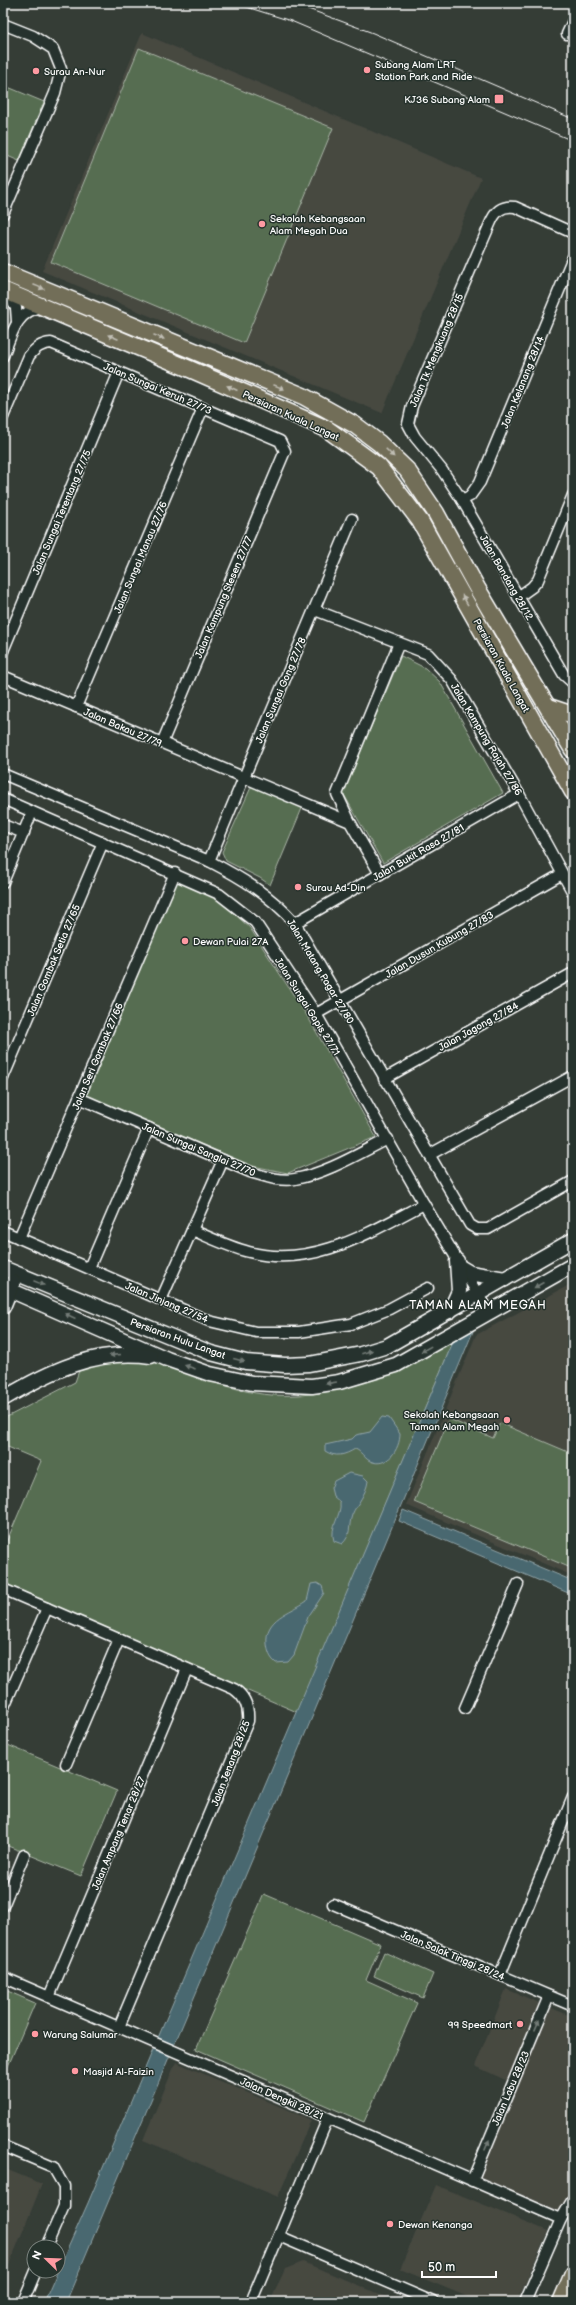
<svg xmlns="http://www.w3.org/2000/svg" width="576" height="2305" font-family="'Balsamiq Sans',sans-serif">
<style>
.built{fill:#464841}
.green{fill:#576d51;stroke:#abb6a8}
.water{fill:#48686f;stroke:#91a4a9}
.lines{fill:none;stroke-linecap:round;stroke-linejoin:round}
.street-casing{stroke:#fff;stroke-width:13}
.secondary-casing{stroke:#fff;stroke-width:17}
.primary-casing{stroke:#fff;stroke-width:19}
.street{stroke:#26332d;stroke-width:10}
.secondary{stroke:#26332d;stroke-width:14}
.primary{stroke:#726e59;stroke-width:16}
.tram{stroke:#fff;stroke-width:1}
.oneway{fill:#c0beb4}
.oneway2{fill:#727a76}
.poi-dot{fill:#ff9aa2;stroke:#26332d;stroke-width:1.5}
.labels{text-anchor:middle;stroke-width:3;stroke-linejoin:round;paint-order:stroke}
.poi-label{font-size:10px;fill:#fff;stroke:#26332d;text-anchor:start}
.street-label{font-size:10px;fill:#fff;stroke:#26332d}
.quarter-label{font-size:12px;letter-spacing:1px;fill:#fff;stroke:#26332d}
</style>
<rect width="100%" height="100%" fill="#353d36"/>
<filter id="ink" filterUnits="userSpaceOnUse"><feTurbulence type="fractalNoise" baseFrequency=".025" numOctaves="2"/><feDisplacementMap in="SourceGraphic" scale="8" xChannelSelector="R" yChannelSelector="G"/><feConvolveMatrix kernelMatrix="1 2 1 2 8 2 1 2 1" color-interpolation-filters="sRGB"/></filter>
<g filter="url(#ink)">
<g class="built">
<path d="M142 33 481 178 382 413 42 271Z"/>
<path d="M573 1283V1576L406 1505 476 1335Z"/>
<path d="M506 1989 573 2017V2192L559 2215 477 2179 516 2085 475 2066Z"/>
<path d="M176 2062 311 2120 278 2197 143 2140Z"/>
<path d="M3 2168 42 2184 3 2280Z"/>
<path d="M436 2185 548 2231 517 2302H480L400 2269Z"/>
<path d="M303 2262 398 2302H270L285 2269Z"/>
</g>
<g class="green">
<path d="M139 48 333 128 244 343 51 262Z"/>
<path d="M3 85 44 102 19 161 3 154Z"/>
<path d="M401 656 425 668 440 682 503 793 383 863 343 793Z"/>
<path d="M252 785 303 806 270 885 260 878 226 861 222 852Z"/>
<path d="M177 881 218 899 250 928 309 1019 376 1137 288 1173 253 1166 86 1096Z"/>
<path d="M453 1342 297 1712 3 1586V1550L41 1461 3 1445V1419L75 1382 80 1368C100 1363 122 1356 143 1360 187 1368 227 1392 272 1395 340 1399 394 1373 453 1342Z"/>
<path d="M449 1419 493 1438 500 1423 573 1454V1563L571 1568 414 1502Z"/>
<path d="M3 1743 117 1791 81 1876 3 1844Z"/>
<path d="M264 1894 381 1944 366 1980 417 2003 364 2122 196 2049Z"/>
<path d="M384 1952 433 1974 423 1998 374 1976Z"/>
<path d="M3 1989 35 2003 3 2078Z"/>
</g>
<g class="water">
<path d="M474 1329 382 1551 66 2302H44L88 2203 453 1342Z"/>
<path d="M382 1417 389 1418 400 1434C400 1449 387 1469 370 1461 364 1458 361 1451 355 1449 345 1455 336 1458 325 1451V1445L352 1439 356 1435 370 1432Z"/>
<path d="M349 1473 363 1476 368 1481C366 1495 357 1503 352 1515 348 1526 352 1535 342 1544L334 1541C329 1526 342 1516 340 1502L333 1496 331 1488 334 1481Z"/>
<path d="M403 1510 573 1581V1595L399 1521Z"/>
<path d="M317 1583 322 1586 324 1593 308 1617 294 1655 288 1662 276 1663C270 1658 268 1652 267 1644 264 1618 290 1613 307 1601L311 1584Z"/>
</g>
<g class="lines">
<g class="street-casing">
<g id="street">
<path d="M3 24 33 36 53 49 61 69 55 93 3 214"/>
<path d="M567 34 573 21"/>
<path d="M573 233 515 207C501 205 495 212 490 224L412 406 408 424 415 437 442 470 462 500 564 675 573 683"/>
<path d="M7 293 16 308 17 322"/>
<path d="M3 356C11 336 16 311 41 307"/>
<path d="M3 417 29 356C36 348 40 344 51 343L280 441 285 451 162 743"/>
<path d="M462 500 470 496 480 482 573 257"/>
<path d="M518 597 532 587 538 580 573 495"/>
<path d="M315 610 428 654 452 680 519 794 573 893"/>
<path d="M3 651 119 372"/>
<path d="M3 676 350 822 380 874"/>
<path d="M76 707 203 408"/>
<path d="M3 774 209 861C242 878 270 895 295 923L470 1225 477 1229H488L573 1181"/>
<path d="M3 799 219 894 255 922 316 1014 424 1204 489 1313"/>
<path d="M350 822 337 794 399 643"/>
<path d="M3 825 24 833"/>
<path d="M209 861 352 519"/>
<path d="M3 882 32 812"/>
<path d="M295 923 519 794"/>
<path d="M316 1014 562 874"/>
<path d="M3 1078 103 842"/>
<path d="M384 1079 573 973"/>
<path d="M79 1098 250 1172C264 1176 280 1182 295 1179 327 1173 358 1154 388 1139"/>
<path d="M429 1155 573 1076"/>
<path d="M192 1230C211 1238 229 1247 249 1252 313 1269 370 1232 424 1204"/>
<path d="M3 1231 209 1321 256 1332H299L351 1324 389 1309 428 1288"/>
<path d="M19 1238 175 873"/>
<path d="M89 1268 149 1128"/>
<path d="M161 1300 223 1160"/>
<path d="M3 1589 234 1689C246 1697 249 1708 248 1721L119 2027"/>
<path d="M465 1708 518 1584"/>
<path d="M3 1709 47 1608"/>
<path d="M66 1764 119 1639"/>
<path d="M333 1904 573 2006"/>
<path d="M3 1906 24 1855"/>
<path d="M500 1975 573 1797"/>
<path d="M3 1977 561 2219"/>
<path d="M49 1997 187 1669"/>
<path d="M3 2146 53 2167 64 2186V2206L46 2247"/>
<path d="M472 2181 549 1996"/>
<path d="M279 2236 433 2302"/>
<path d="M23 2302 36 2271"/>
<path d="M251 2302 328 2118"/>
<path d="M525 2302 561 2219 573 2199"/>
</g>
</g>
<g class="secondary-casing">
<g id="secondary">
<path d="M460 1267 470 1273 505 1279"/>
<path d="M3 1268 211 1353 246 1362 285 1365 309 1364 361 1354 387 1346 573 1240"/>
<path d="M3 1287 167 1359 210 1374 252 1383 312 1386 339 1382 396 1365 573 1265"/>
<path d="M3 1307 13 1282"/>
<path d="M450 1311 459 1291 457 1261"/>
<path d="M3 1399C48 1372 97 1348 151 1356"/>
</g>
</g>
<g class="primary-casing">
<g id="primary">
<path d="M3 272 303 396 355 425 379 443 407 470 436 513 477 588 573 750"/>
<path d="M3 290 192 370 327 429 379 467 420 521 573 792"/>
<path d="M549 707 573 715"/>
<path d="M561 2302 573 2274"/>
</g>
</g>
<use href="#street" class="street"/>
<use href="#secondary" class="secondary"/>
<use href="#primary" class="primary"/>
<g class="tram">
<path d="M234 3 291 21 573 141"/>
<path d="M292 3 373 33 573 119"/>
</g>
</g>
<defs><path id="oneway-solid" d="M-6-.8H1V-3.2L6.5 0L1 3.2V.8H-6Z"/></defs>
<g class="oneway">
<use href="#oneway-solid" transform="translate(39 287) rotate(22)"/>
<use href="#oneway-solid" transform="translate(113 337) rotate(-157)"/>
<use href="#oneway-solid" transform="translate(159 337) rotate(22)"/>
<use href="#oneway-solid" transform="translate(279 387) rotate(22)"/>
<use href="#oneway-solid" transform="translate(232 388) rotate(-156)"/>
<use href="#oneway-solid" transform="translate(390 453) rotate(45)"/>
<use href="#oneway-solid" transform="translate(465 600) rotate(-120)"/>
</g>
<g class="oneway2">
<use href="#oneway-solid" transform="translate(39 1283) rotate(22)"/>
<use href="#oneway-solid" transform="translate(539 1285) rotate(150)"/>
<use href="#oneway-solid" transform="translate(70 1316) rotate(-156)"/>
<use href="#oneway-solid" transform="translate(426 1349) rotate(151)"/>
<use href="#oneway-solid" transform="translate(367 1352) rotate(-18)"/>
<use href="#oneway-solid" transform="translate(115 1355) rotate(175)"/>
<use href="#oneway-solid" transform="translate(239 1360) rotate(15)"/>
<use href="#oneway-solid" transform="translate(190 1367) rotate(-161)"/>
<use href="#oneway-solid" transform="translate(331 1383) rotate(171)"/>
<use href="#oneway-solid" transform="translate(537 2025) rotate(-67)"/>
<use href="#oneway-solid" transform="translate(487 2145) rotate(-67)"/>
</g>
</g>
<g class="poi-dot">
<circle cx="367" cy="70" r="4"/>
<circle cx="36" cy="71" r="4"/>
<rect x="494" y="94" width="10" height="10" rx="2"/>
<circle cx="262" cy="224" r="4"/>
<circle cx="298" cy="887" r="4"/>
<circle cx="185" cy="941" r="4"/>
<circle cx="507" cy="1420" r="4"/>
<circle cx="520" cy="2024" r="4"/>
<circle cx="35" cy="2034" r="4"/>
<circle cx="75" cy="2071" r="4"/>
<circle cx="390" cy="2224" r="4"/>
</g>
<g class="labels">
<g class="poi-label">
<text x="375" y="68">Subang Alam LRT<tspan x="375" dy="12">Station Park and Ride</tspan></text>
<text x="44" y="75">Surau An-Nur</text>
<text x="490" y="103" text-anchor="end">KJ36 Subang Alam</text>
<text x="270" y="222">Sekolah Kebangsaan<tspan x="270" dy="12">Alam Megah Dua</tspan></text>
<text x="306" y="891">Surau Ad-Din</text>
<text x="193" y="945">Dewan Pulai 27A</text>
<text x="499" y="1418" text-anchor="end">Sekolah Kebangsaan<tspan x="499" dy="12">Taman Alam Megah</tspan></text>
<text x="512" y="2028" text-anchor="end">99 Speedmart</text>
<text x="43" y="2038">Warung Salumar</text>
<text x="83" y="2075">Masjid Al-Faizin</text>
<text x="398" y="2228">Dewan Kenanga</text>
</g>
<g class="street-label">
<text transform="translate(436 350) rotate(-67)" y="4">Jalan Tk Mengkuang 28/15</text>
<text transform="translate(522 382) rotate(-68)" y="4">Jalan Kelanang 28/14</text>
<text transform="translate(158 388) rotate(23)" y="4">Jalan Sungai Keruh 27/73</text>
<text transform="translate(291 415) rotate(25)" y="4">Persiaran Kuala Langat</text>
<text transform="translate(61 512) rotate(-67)" y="4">Jalan Sungai Terentang 27/75</text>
<text transform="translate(140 557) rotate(-67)" y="4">Jalan Sungai Manau 27/76</text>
<text transform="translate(507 577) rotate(60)" y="4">Jalan Bandang 28/12</text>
<text transform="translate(223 597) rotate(-67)" y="4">Jalan Kampung Stesen 27/77</text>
<text transform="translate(502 665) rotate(61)" y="4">Persiaran Kuala Langat</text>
<text transform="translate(280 690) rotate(-67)" y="4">Jalan Sungai Gong 27/78</text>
<text transform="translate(123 727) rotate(23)" y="4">Jalan Bakau 27/79</text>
<text transform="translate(487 739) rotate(59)" y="4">Jalan Kampung Rajah 27/86</text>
<text transform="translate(418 852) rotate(-30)" y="4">Jalan Bukit Rasa 27/81</text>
<text transform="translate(439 944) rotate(-30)" y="4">Jalan Dusun Kubung 27/83</text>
<text transform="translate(53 960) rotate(-67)" y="4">Jalan Gombak Setia 27/65</text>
<text transform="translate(321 971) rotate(59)" y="4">Jalan Matang Pagar 27/80</text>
<text transform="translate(308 1006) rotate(58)" y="4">Jalan Sungai Gapis 27/71</text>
<text transform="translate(478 1026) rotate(-29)" y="4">Jalan Jagong 27/84</text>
<text transform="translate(97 1056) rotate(-67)" y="4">Jalan Seri Gombak 27/66</text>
<text transform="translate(199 1149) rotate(23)" y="4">Jalan Sungai Sanglai 27/70</text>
<text transform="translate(167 1302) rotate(23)" y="4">Jalan Jinjang 27/54</text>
<text transform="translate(178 1338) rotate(20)" y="4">Persiaran Hulu Langat</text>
<text transform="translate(230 1763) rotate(-69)" y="4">Jalan Jenang 28/25</text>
<text transform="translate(118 1833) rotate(-67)" y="4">Jalan Ampang Tenar 28/27</text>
<text transform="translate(453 1955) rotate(23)" y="4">Jalan Salak Tinggi 28/24</text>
<text transform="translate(510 2088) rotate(-67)" y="4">Jalan Labu 28/23</text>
<text transform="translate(282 2098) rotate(24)" y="4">Jalan Dengkil 28/21</text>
</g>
<g class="quarter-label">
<text x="478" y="1309">TAMAN ALAM MEGAH</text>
</g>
</g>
<rect width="576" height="2305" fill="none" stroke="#26332d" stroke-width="16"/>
<rect x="8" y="8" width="560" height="2289" fill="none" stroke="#fff" stroke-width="1.5" filter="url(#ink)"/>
<g transform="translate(46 2259) rotate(293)"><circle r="19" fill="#26332d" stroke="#7d8581"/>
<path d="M0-3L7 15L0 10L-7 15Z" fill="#ff9aa2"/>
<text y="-6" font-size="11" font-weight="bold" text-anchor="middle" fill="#ffffff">N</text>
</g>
<path d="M422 2271v6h74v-6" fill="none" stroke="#ffffff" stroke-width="2"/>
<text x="428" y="2271" font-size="12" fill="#ffffff" stroke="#26332d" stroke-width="3" paint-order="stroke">50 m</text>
</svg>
